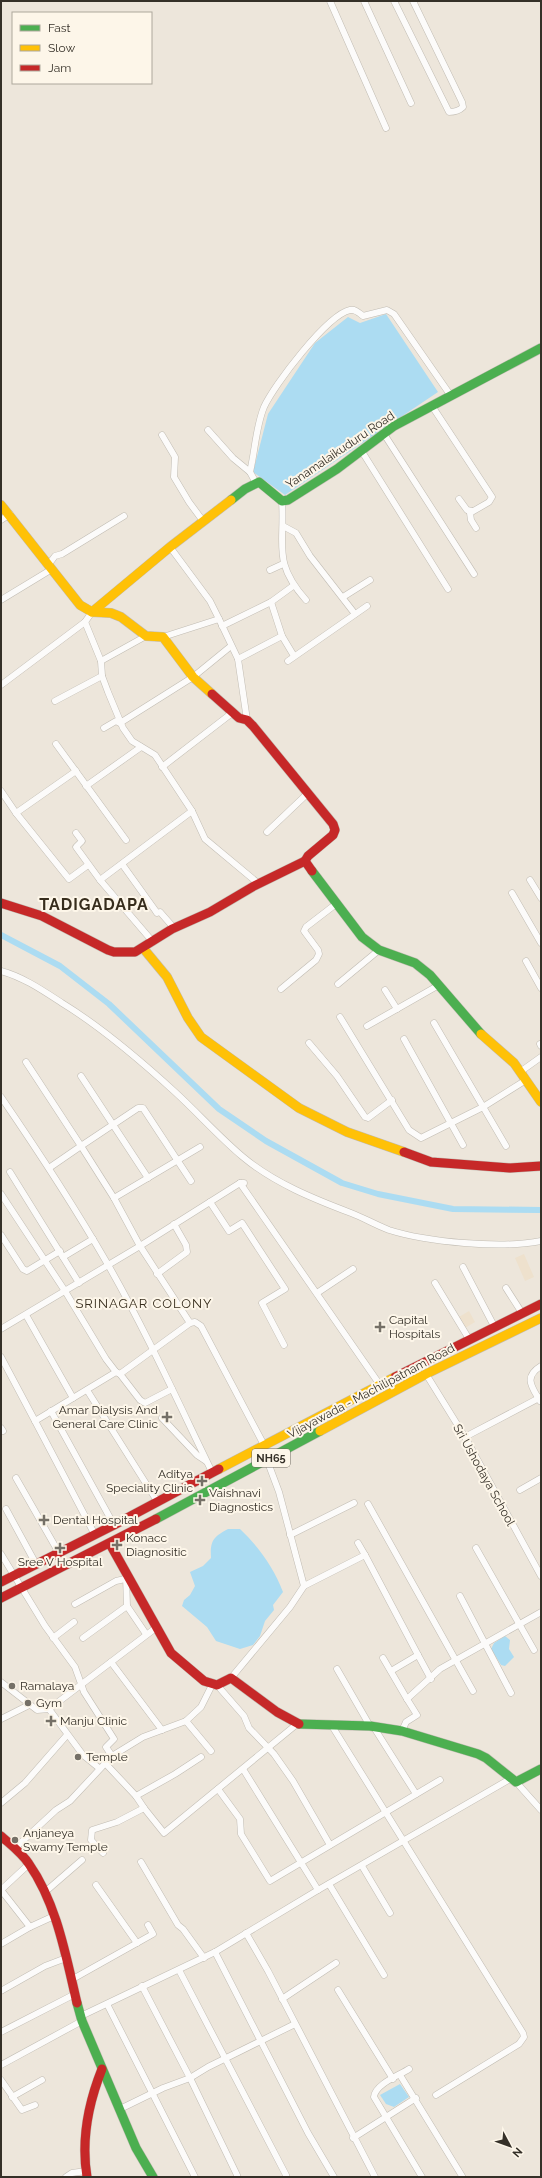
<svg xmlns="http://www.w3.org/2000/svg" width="542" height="2178" font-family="Raleway,sans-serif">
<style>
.built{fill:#eee1cd}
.water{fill:#acdcf2}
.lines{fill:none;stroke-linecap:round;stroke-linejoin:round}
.canal{stroke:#acdcf2;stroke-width:6}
.street-casing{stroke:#c1bcb3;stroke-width:7}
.fast-casing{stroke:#c1bcb3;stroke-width:10}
.slow-casing{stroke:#c1bcb3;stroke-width:10}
.jam-casing{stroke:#c1bcb3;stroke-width:10}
.street{stroke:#fcfbfa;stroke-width:6}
.fast{stroke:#4caf50;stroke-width:9}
.slow{stroke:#ffc107;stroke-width:9}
.jam{stroke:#c62828;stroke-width:9}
.poi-dot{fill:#757067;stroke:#fdf6e9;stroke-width:1.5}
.labels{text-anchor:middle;stroke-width:4;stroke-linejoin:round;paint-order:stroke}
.shield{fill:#fdf6e9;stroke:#716b62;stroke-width:1}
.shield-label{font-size:11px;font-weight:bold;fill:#353028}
.street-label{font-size:12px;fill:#353028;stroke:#fdf6e9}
.poi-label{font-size:12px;fill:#353028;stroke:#fdf6e9;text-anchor:start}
.neighbourhood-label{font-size:13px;letter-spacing:1px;fill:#372d1d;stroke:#fdf6e9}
.district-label{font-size:16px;font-weight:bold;letter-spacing:1px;fill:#372d1d;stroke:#fdf6e9}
</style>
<rect width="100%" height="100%" fill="#ede6db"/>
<g class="built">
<path d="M524 1254 534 1277 525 1281 515 1258Z"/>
<path d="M469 1311 475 1322 465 1328 459 1317Z"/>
</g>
<g class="water">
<path d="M386 314 438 392 285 495 253 472 268 414 315 343 348 317 360 323Z"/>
<path d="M228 1529H240C259 1547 274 1568 283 1592L273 1605 274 1610 265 1621 260 1636 253 1645 240 1649 216 1641 207 1627 182 1606 184 1600 190 1595 195 1586 190 1572 203 1566 211 1558C210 1541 213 1537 228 1529Z"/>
<path d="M505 1636 510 1640 509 1649 514 1657 505 1666 501 1665 491 1649 494 1643Z"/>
<path d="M400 2084 409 2097 394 2107 386 2104 380 2095Z"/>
</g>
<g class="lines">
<path class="canal" d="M1 935 60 966 109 1004 219 1109 266 1141 342 1183 378 1194 453 1209 541 1210"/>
<g class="street-casing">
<g id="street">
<path d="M330 1 386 128"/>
<path d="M364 1 411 103"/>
<path d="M394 1 447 108 449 112C455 112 459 111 463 107L462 102 413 1"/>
<path d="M432 406 492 497 489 502 470 513 471 520 476 528"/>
<path d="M208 430 233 458 250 472"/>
<path d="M384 434 474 574"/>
<path d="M162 435 175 457 174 477 189 502 203 521"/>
<path d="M361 450 448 589"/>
<path d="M256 483 250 472C255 451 256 426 264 407 274 385 327 315 350 310 356 309 359 313 363 316L387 310 394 314 451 396"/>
<path d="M459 499 467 510 472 511"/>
<path d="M282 501C285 545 272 562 306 600"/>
<path d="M1 520 10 514"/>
<path d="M283 526 296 533 310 556 355 614"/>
<path d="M170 547 210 601 219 619"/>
<path d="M49 564 55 556 62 554 124 516"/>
<path d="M270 570 283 564"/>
<path d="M343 597 370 580"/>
<path d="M1 600 52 569"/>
<path d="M271 602 282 636 294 656"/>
<path d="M85 622 101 661 102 676 108 692 123 728 132 741 155 755 192 811 205 839 259 884"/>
<path d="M222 626 271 602 293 586"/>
<path d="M163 637 219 619 238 659 247 720"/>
<path d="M238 659 282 636"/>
<path d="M101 661 146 636"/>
<path d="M288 661 367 606"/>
<path d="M1 685 85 622 92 612"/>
<path d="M55 701 102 676"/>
<path d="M104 728 116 721 120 723 193 677 231 646"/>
<path d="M56 744 126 840"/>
<path d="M162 767 232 713"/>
<path d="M86 786 141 747"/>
<path d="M1 791 16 813 69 879 88 865"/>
<path d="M16 813 76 771"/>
<path d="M267 832 307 794"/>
<path d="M76 833 82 841 76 847 100 880 153 942"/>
<path d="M122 864 155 910 157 913 160 912 174 928"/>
<path d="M100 880 192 811"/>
<path d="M530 880 541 898"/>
<path d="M512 893 541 943"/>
<path d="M526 961 541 988"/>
<path d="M1 971C23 977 42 990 62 1003 103 1028 140 1060 175 1092 198 1113 219 1137 243 1157 274 1183 314 1199 351 1213 364 1218 376 1225 389 1230 427 1242 501 1249 541 1241"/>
<path d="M338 984 379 950"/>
<path d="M281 989 316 960 319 954 318 950 304 931 306 927 336 904"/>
<path d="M385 990 397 1009"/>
<path d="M340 1017 409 1130 421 1138 483 1107 526 1080"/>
<path d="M434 1023 506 1146"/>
<path d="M367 1026 439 985"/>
<path d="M404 1039 463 1145"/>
<path d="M309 1043 337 1076 365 1117 368 1118 392 1100"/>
<path d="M540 1044 541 1046"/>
<path d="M26 1062 81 1146 138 1108H143L191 1181"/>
<path d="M520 1072 541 1057"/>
<path d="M81 1076 148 1178"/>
<path d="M1 1097C38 1151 74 1206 107 1263 146 1331 178 1402 212 1472"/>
<path d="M49 1168 81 1146 114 1198 140 1246 190 1323"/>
<path d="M10 1172 79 1283"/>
<path d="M240 1183 380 1385"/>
<path d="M1 1194 65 1291 106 1359 116 1372"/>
<path d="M114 1198 200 1147"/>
<path d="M210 1202 229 1231 242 1223 285 1289 262 1303 284 1345"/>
<path d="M1 1235 23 1269 27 1271 60 1251"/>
<path d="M63 1257 93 1239"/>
<path d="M463 1267 494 1326"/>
<path d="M157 1274 187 1252 186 1245 174 1224"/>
<path d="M435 1283 469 1339"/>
<path d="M506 1288 522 1313"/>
<path d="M317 1293 353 1269"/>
<path d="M26 1315 73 1398"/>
<path d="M1 1329 140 1246 240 1183H244"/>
<path d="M1 1357 35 1421"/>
<path d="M120 1374 140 1400 145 1403 172 1389"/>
<path d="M426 1374 465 1437 541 1576"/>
<path d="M87 1390 157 1501"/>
<path d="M540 1401C532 1387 523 1377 541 1366"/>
<path d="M51 1411 114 1525"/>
<path d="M162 1418 197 1455 206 1461"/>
<path d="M1 1428 3 1431"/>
<path d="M465 1437 541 1397"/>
<path d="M16 1478 59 1553"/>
<path d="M520 1490 541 1478"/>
<path d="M368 1504 473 1691"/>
<path d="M6 1509 36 1564"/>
<path d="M95 1535 35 1421 116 1372 120 1374 190 1323 195 1322 201 1326 264 1445"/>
<path d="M290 1535 354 1503"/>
<path d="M476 1548 534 1650"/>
<path d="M1 1554 45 1626 75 1667 84 1692 114 1739 106 1747 112 1756"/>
<path d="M365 1555 418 1655 391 1671"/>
<path d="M126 1576 127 1606"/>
<path d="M304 1586 365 1555 358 1543"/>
<path d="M460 1596 511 1693"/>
<path d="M75 1604 116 1581 125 1579"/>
<path d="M53 1638 74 1622"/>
<path d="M83 1638 127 1606 146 1634"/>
<path d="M418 1655 431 1679"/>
<path d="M383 1658 407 1699"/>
<path d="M111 1662 162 1730"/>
<path d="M337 1669 370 1726"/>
<path d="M231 1678 290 1607 304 1586 279 1492 267 1460"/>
<path d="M1 1682 37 1710 49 1709 157 1627"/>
<path d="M217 1685 244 1716 249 1728 274 1754 293 1781 330 1845"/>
<path d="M49 1709 83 1755 99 1768"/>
<path d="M1 1719 29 1705"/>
<path d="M186 1721 211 1751"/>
<path d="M332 1726 523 2033 524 2037 519 2044 436 2095"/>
<path d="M373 1726 416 1794"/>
<path d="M402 1731 406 1722 417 1715 407 1699 440 1669 541 1612"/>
<path d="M105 1763 136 1796 144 1808 164 1833 297 1724"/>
<path d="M243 1769 318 1890"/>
<path d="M516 1782 541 1810"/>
<path d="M218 1789 240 1819 241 1834 270 1881 440 1780"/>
<path d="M136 1796 175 1774 201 1757"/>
<path d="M1 1803 25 1783 67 1735"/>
<path d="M15 1848 56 1810 70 1801 112 1756 143 1737 186 1721 201 1707 212 1685"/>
<path d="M103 1853 91 1840 92 1830 117 1822 144 1808"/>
<path d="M141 1862 178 1925 183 1929 204 1958"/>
<path d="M29 1864 1 1890 30 1927"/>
<path d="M362 1866 390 1913"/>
<path d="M329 1884 384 1975"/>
<path d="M96 1885 137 1943"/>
<path d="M45 1892 82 1860"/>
<path d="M246 1933 268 1971 375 2177"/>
<path d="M1 1944 30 1927 54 1916"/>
<path d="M215 1952 308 2133 334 2177"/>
<path d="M179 1970 286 2175"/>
<path d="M71 1980 153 1934 148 1925"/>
<path d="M142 1986 190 2078 237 2175"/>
<path d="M338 1990 393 2079"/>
<path d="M1 1991 45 1966 66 1958"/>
<path d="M282 1999 336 1963"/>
<path d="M107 2004 195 2177"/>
<path d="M81 2016 215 1952 318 1890 510 1779"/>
<path d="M1 2032 75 1994"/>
<path d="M1 2065 82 2021"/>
<path d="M409 2069C400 2075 375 2084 374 2097L422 2177"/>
<path d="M400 2075 462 2176"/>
<path d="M1 2080 22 2110 35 2105"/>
<path d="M12 2097 42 2080"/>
<path d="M120 2109 163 2088 190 2078 208 2067 295 2024"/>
<path d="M353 2138 416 2098"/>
<path d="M66 2177 72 2173 86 2171"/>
</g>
</g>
<g class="fast-casing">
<g id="fast">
<path d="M231 500 245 489 259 482 282 501 288 500 337 469 394 426 541 348"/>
<path d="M312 871 362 937 379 950 415 963 430 975 481 1034"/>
<path d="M156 1519 320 1431"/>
<path d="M299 1724 370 1726 402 1731 478 1754 486 1758 516 1782 541 1769"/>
<path d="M77 2003 82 2021 136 2148 153 2177"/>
</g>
</g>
<g class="slow-casing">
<g id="slow">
<path d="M1 505 80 605 92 612 111 613 121 617 146 636 163 637 193 677 212 694"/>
<path d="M92 612 170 547 231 500"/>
<path d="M143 948 167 977 188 1018 201 1037 299 1108 347 1132 404 1152"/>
<path d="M481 1034 514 1063 541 1102"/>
<path d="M320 1431 426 1374 541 1318"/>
<path d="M219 1469 395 1377"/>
</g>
</g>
<g class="jam-casing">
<g id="jam">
<path d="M212 694 239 718 247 720 253 726 333 824 335 830 333 835 308 856 305 861 312 871"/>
<path d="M1 903 42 916 108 950 114 952H135L172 929 210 912 254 886 305 861"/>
<path d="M404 1152 431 1162 510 1168 541 1166"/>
<path d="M395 1377 541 1304"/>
<path d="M110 1544 171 1653 204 1681 217 1685 231 1678 277 1712 299 1724"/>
<path d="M1 1582 114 1525 219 1469"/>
<path d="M1 1598 156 1519"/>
<path d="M1 1836C11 1845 22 1853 29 1864 57 1904 66 1957 77 2003"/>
<path d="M87 2177C81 2140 88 2104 102 2069"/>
</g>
</g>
<use href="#street" class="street"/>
<use href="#fast" class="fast"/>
<use href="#slow" class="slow"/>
<use href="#jam" class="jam"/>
</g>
<g class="poi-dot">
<path d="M378 1321h4v4h4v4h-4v4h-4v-4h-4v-4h4z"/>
<path d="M165 1411h4v4h4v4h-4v4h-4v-4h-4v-4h4z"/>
<path d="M200 1475h4v4h4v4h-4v4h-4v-4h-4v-4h4z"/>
<path d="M198 1494h4v4h4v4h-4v4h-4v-4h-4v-4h4z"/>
<path d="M42 1514h4v4h4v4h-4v4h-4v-4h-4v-4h4z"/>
<path d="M115 1539h4v4h4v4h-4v4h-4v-4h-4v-4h4z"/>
<path d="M58 1542h4v4h4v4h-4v4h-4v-4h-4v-4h4z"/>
<circle cx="12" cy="1686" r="4"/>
<circle cx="28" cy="1703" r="4"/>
<path d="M49 1715h4v4h4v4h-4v4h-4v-4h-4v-4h4z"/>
<circle cx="78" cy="1757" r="4"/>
<circle cx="15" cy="1840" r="4"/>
</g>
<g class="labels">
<rect class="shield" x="252" y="1449" width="38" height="18" rx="3"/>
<g class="shield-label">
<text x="271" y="1462">NH65</text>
</g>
<g class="street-label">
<text transform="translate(340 450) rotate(-34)" y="4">Yanamalaikuduru Road</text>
<text transform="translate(371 1391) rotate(-28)" y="4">Vijayawada - Machilipatnam Road</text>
<text transform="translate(484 1475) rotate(61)" y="4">Sri Ushodaya School</text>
</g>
<g class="poi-label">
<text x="389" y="1324">Capital<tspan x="389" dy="14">Hospitals</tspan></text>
<text x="158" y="1414" text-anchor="end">Amar Dialysis And<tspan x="158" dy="14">General Care Clinic</tspan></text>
<text x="193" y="1478" text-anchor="end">Aditya<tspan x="193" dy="14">Speciality Clinic</tspan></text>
<text x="209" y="1497">Vaishnavi<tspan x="209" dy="14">Diagnostics</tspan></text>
<text x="53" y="1524">Dental Hospital</text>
<text x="126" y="1542">Konacc<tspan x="126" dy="14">Diagnositic</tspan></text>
<text x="60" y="1566" text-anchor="middle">Sree V Hospital</text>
<text x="20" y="1690">Ramalaya</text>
<text x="36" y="1707">Gym</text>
<text x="60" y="1725">Manju Clinic</text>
<text x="86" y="1761">Temple</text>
<text x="23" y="1837">Anjaneya<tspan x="23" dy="14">Swamy Temple</tspan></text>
</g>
<g class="neighbourhood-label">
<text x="144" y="1308">SRINAGAR COLONY</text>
</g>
<g class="district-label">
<text x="94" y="910">TADIGADAPA</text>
</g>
</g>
<rect width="542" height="2178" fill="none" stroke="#353028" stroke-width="4"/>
<rect x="12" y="12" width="140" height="72" fill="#fdf6e9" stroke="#ada79c"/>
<rect x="20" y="25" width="20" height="6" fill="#4caf50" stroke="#ada79c"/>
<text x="48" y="32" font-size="12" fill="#353028">Fast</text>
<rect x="20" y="45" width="20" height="6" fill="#ffc107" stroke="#ada79c"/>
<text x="48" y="52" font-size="12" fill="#353028">Slow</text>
<rect x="20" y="65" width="20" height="6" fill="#c62828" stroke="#ada79c"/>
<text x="48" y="72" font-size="12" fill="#353028">Jam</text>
<g transform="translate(510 2146) rotate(131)" stroke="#fdf6e9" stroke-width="3" paint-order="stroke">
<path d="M0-3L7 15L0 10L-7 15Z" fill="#353028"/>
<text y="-6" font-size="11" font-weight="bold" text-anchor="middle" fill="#353028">N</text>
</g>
</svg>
